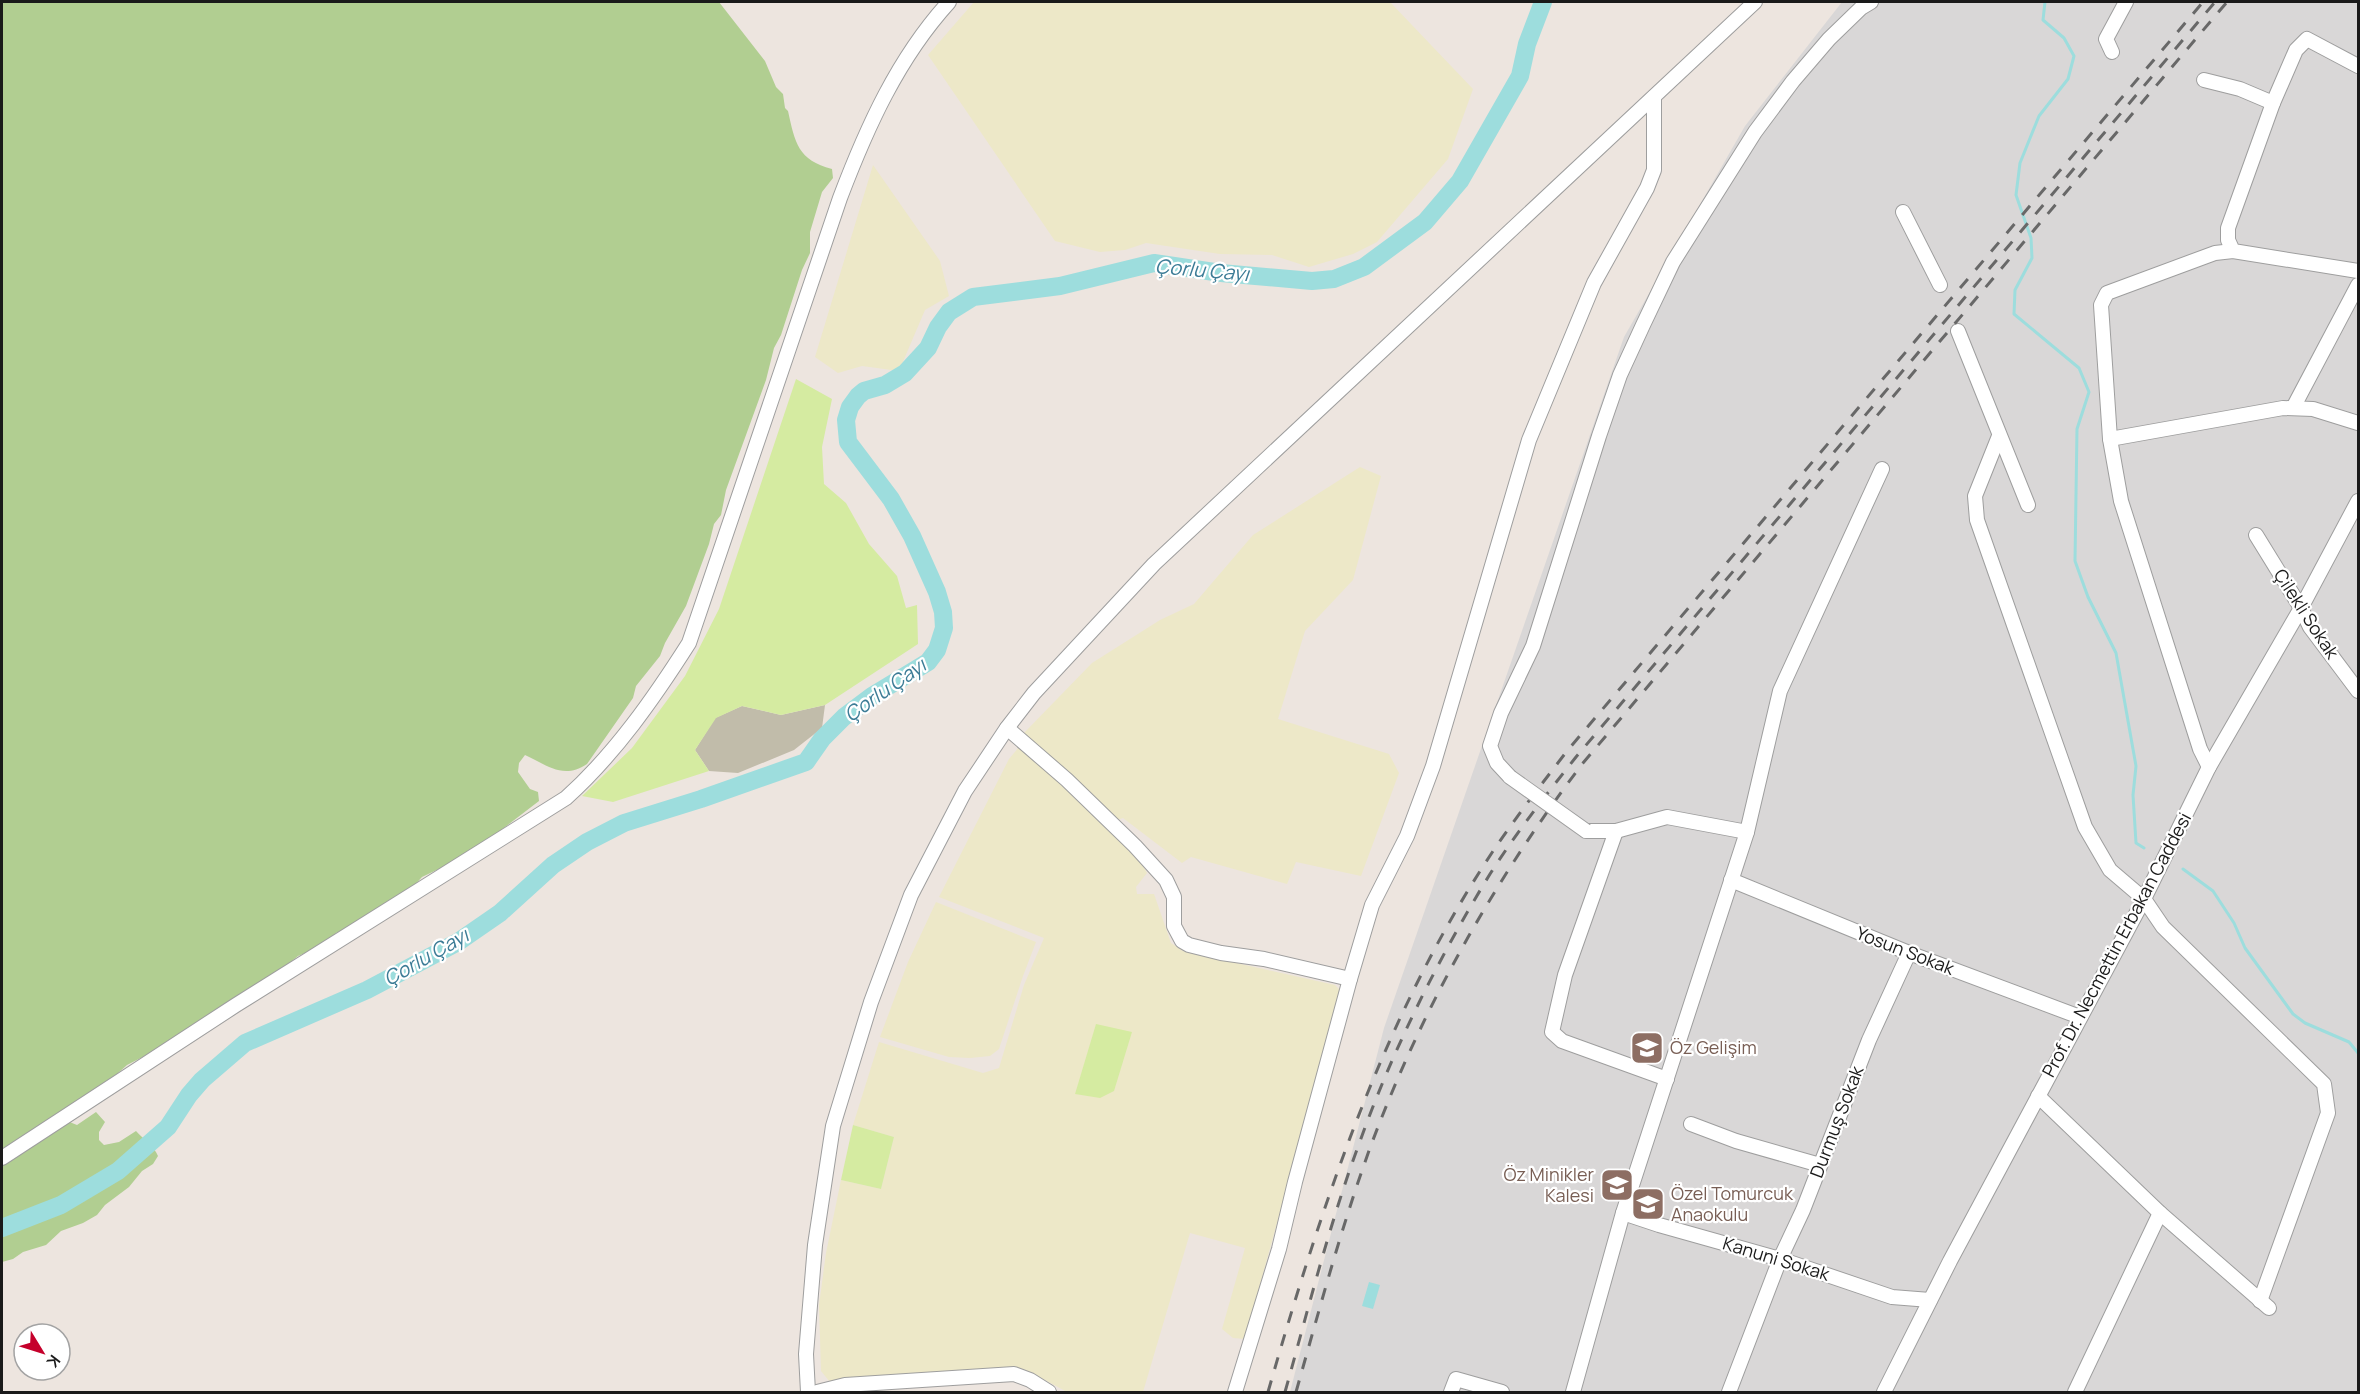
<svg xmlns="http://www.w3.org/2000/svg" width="2360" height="1394" font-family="Manrope,sans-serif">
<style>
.residential{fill:#d9d7d7}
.construction{fill:#c1bcaa}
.farmland{fill:#ede8c8}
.grass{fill:#d5eba1}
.forest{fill:#b1ce91}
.water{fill:#9ddddd}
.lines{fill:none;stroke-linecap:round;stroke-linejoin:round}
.stream{stroke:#9ddddd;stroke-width:3}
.river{stroke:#9ddddd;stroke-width:18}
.minor-casing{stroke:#9e9e9e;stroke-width:16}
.minor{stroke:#fff;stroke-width:14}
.rail{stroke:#686868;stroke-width:3;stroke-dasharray:12 12;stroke-linecap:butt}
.minor-bridge-casing{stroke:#9e9e9e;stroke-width:16;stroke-linecap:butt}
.minor-bridge{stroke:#fff;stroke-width:14}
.labels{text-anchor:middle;stroke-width:4.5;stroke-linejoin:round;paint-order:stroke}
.street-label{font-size:18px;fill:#1a1a1a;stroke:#fff}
.education-label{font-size:18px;fill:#785e54;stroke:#fff;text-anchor:start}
.water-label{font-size:20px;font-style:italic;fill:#3c7c96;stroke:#fff}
</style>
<rect width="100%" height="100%" fill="#ede5df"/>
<path class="residential" d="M1842 2H2358V1392H1290L1384 1028 1624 337 1745 126Z"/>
<path class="construction" d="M825 705 822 728 794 750 738 773 709 771 695 750 715 718 742 706 781 715Z"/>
<g class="farmland">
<path d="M974 2H1390L1473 89 1448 159 1377 242 1353 254 1309 267 1272 255 1220 254 1146 243 1125 250 1100 252 1055 241 928 55Z"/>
<path d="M873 165 940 261 949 296 925 310 899 371 862 366 838 373 815 357Z"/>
<path d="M1360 467 1381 476 1353 580 1305 631 1278 719 1389 754 1399 773 1361 876 1296 862 1287 884 1191 857 1182 863 1123 818 1114 821 1023 734 1092 663 1160 620 1194 604 1253 535Z"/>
<path d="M1019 747 1047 770 1136 853 1147 873 1136 887 1137 894H1154L1171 943 1183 951 1335 985 1341 991 1245 1339 1233 1338 1222 1329 1245 1248 1190 1233 1143 1392H1067L1032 1373 1019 1370 830 1382 821 1371 819 1305 826 1253 841 1180 881 1189 894 1137 853 1125 879 1042 983 1073 999 1068 1024 985 1044 938 939 897 1009 759Z"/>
<path d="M936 902 1036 942 1023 976 999 1049 990 1056 970 1058 949 1057 880 1037 908 962Z"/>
</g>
<g class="grass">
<path d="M796 379 832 399 822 447 824 484 846 503 869 544 897 576 906 608 917 605 918 644 825 705 781 715 742 706 716 718 695 750 709 771 613 802 582 796 632 748 685 676 719 609Z"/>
<path d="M1096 1024 1132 1032 1114 1091 1100 1098 1075 1094Z"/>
<path d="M853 1125 894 1137 881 1189 841 1180Z"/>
</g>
<path class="forest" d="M2 2H719L765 61 776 87 783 94 785 108 788 111C795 143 798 160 832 169L833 178 822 192 810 232V253L802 270 781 335 774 348 766 380 726 490 721 515 714 524 709 544 686 606 665 643 660 656 636 686 633 698 587 764C563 780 547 765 525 755L519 763 518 772 530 789 538 792 539 801 470 854 422 877 412 888 352 925 336 933 324 945 298 956 282 969 172 1042 127 1065 108 1082 101 1085 67 1112V1121L77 1125 96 1112 105 1122 99 1132V1140L104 1145 119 1142 136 1131C144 1140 154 1146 158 1156L153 1164 142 1171 129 1187 105 1205 97 1215 83 1223 61 1231 46 1245 23 1252 13 1259 2 1262Z"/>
<path class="water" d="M1369 1282 1380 1285 1373 1309 1362 1306Z"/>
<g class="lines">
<g class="stream">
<path d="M2045 2 2043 20 2064 38 2074 56 2068 79 2039 116 2020 163 2016 195 2031 238 2032 258 2015 290 2014 314 2079 368 2089 392 2077 429 2075 561 2088 597 2116 653 2136 766 2133 795 2136 843 2144 848"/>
<path d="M2183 869 2213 891 2234 923 2245 948 2293 1014 2305 1023 2349 1042 2358 1053"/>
</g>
<path class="river" d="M2 1228 61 1205 118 1171 168 1127 189 1095 202 1080 245 1043 367 990 458 942 500 913 553 865 587 842 624 823 701 799 806 762 822 739 844 717 872 696 928 662 937 650 944 628 943 612 937 592 912 536 891 499 848 442 846 420 850 407 858 396 864 391 885 385 905 373 928 348 938 327 949 312 973 297 1060 286 1154 263 1221 273 1312 281 1334 279 1364 267 1425 222 1460 181 1520 76 1527 44 1543 2"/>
<g class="minor-casing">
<g id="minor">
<path d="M2112 52 2106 39 2126 2"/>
<path d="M2358 66 2307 39 2296 50 2273 103 2228 228V240L2233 251 2358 271"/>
<path d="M2204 80 2240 89 2273 103"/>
<path d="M1903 212 1940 285"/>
<path d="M1958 331 2028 505"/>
<path d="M2293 408 2358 285"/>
<path d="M1999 436 1975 496 1977 520 2085 827 2110 870 2144 899 2163 927 2324 1084 2328 1113 2260 1301"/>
<path d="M2110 439 2283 408 2313 409 2358 423"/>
<path d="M2256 535 2301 608 2310 627 2358 691"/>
<path d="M1007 728 1067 780 1135 846 1166 880 1174 897V926L1182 941 1189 945 1221 953 1264 959 1350 979"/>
<path d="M2209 767 2200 749 2121 501 2110 439 2101 305 2107 293 2215 253 2233 251"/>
<path d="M1510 777 1497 763 1490 746 1501 713 1533 646 1599 436 1620 375 1643 325 1673 262 1755 132 1793 81 1829 39 1861 8 1871 2"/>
<path d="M1586 831H1616L1667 817 1747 832"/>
<path d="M1616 831 1565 975 1552 1032 1562 1041 1667 1079"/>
<path d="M1731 880 1909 953 2080 1017"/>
<path d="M2038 1096 2160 1213 2269 1308"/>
<path d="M1691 1124 1736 1141 1820 1165"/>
<path d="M2 1158 236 1005 566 798C615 754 654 698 689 643L840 198C867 127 898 58 949 2"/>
<path d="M1623 1213 1659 1225 1780 1259 1892 1297 1930 1300"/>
<path d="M808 1392 806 1354 815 1245 833 1126 871 1002 911 895 965 791 1007 728 1034 693 1154 564 1755 2"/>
<path d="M817 1392 845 1385 1014 1374 1030 1380 1049 1392"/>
<path d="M1235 1392 1279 1249 1295 1182 1350 979 1372 905 1407 836 1433 766 1529 440 1594 283 1647 188 1654 170V97"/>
<path d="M1451 1392 1456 1379 1502 1392"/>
<path d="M1573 1392 1623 1213 1747 832 1780 691 1882 469"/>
<path d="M1729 1392 1780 1259 1803 1210 1869 1040 1909 953"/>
<path d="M1884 1392 1950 1261 2144 899 2209 767 2301 608 2358 501"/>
<path d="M2075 1392 2160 1213"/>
</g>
</g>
<use href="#minor" class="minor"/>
<g class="rail">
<path d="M1268 1392C1320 1211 1379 1029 1482 868 1508 827 1538 789 1567 751L2203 2"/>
<path d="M1285 1392C1308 1310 1329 1225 1359 1144 1392 1051 1438 959 1490 874 1516 833 1546 795 1576 757L2215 2"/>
<path d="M1296 1392C1319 1311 1341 1228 1370 1148 1421 1010 1494 880 1583 763L2227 2"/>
</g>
<g class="minor-bridge-casing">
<path id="minor-bridge" d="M1510 777 1586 831"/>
</g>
<use href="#minor-bridge" class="minor-bridge"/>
</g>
<defs>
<g id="school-square" transform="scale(1.725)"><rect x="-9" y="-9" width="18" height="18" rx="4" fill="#8d6e63" stroke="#fff"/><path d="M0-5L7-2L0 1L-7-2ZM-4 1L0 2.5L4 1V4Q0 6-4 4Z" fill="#fff"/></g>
</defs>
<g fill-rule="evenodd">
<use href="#school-square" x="1647" y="1048"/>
<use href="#school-square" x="1617" y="1185"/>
<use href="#school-square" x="1648" y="1204"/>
</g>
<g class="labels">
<g class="street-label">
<text transform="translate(2306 614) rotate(57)" y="6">Çilekli Sokak</text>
<text transform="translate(2117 945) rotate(-62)" y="6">Prof. Dr. Necmettin Erbakan Caddesi</text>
<text transform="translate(1905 951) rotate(21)" y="6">Yosun Sokak</text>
<text transform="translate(1837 1122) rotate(-69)" y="6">Durmuş Sokak</text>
<text transform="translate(1776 1259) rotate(17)" y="6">Kanuni Sokak</text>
</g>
<g class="education-label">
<text x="1670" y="1054">Öz Gelişim</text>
<text x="1594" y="1181" text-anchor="end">Öz Minikler<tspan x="1594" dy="21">Kalesi</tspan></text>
<text x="1671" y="1200">Özel Tomurcuk<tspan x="1671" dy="21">Anaokulu</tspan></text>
</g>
<g class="water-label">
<text transform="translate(1202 270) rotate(5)" y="7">Çorlu Çayı</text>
<text transform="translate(885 690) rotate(-35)" y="7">Çorlu Çayı</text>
<text transform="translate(426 957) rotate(-30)" y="7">Çorlu Çayı</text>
</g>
</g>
<rect width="2360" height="1394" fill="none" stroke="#1a1a1a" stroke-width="6"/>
<g transform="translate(42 1352) rotate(128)"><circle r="28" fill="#ffffff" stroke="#a3a3a3" stroke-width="1.5"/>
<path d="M0-4.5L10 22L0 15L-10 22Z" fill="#c5002b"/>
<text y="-9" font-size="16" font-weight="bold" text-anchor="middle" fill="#1a1a1a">K</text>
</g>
</svg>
